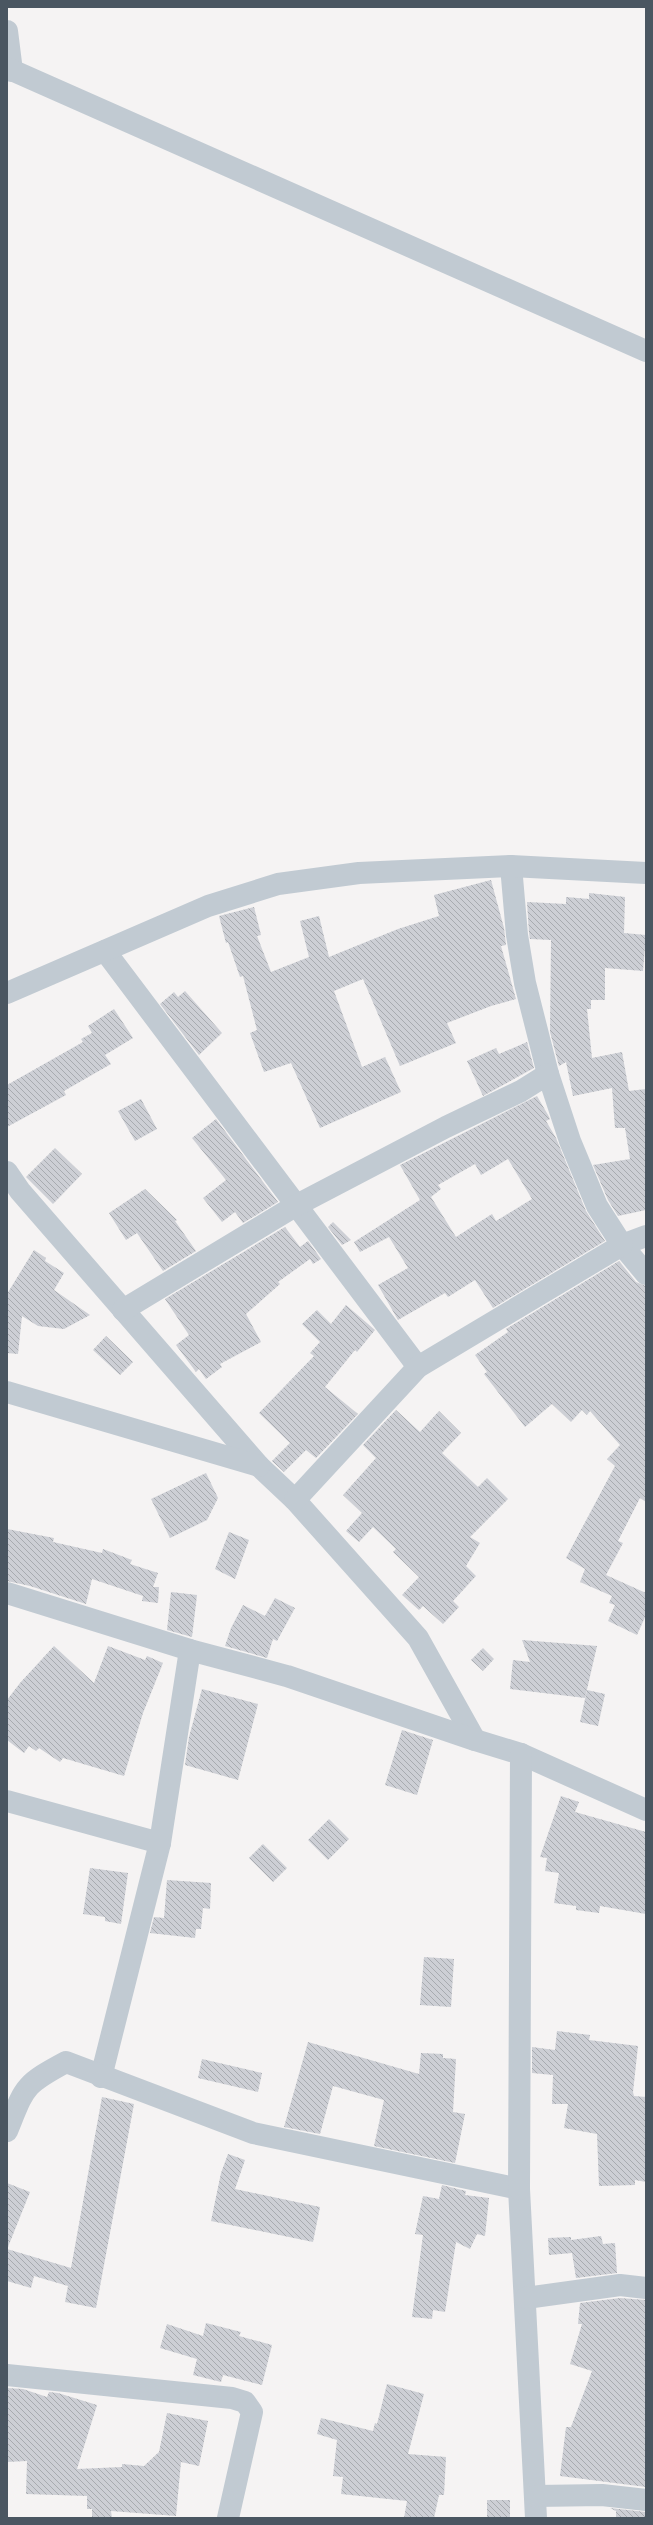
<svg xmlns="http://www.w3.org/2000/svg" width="653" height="2525" font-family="Helvetica,sans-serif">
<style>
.building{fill:url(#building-back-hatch);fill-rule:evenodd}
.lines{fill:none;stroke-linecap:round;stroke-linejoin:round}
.minor{stroke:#c1cad2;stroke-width:22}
</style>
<defs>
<pattern id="building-back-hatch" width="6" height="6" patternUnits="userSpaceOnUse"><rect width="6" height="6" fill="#cdcfd5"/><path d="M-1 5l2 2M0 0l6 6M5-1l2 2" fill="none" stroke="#a8abb0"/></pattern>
</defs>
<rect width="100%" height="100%" fill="#f5f3f3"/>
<g class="building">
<path d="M491 880 504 928 506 945 501 946 516 999 491 1006 447 1023 456 1043 400 1066 363 979 334 991 362 1067 385 1057 401 1092 320 1128 291 1063 264 1072 250 1033 257 1030 243 976 240 977 228 942 226 943 219 916 254 907 261 935 257 936 271 972 309 957 300 921 319 916 329 957 398 929 439 916 434 895Z"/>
<path d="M589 893 625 897 624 933 646 935 643 971 605 968V1000H591V1009H587L592 1058 622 1052 629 1091 646 1089V1210L618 1216 608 1200 593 1165 630 1159 625 1128H615L612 1088 573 1096 566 1062 559 1066 550 1032 551 940 530 939 529 933 527 902 566 904V897L589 899Z"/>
<path d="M185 991 222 1033 199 1055 160 1004 174 992 178 997Z"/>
<path d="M114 1009 133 1038 105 1055 111 1064 64 1091 66 1095 7 1127V1085L83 1042 81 1039 92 1033 88 1026Z"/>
<path d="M527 1042 534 1068 483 1096 467 1061 496 1048 499 1054Z"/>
<path d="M537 1096 548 1115 550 1119 546 1121 556 1138 586 1211 605 1241 493 1308 475 1280 448 1297 445 1293 398 1320 378 1285 408 1268 389 1237 360 1252 354 1242 420 1200 400 1165ZM508 1159 532 1199 496 1221 492 1214 456 1237 431 1197 441 1189 438 1185 475 1164 481 1175Z"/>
<path d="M141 1099 157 1129 135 1141 118 1111Z"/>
<path d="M216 1119 278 1202 243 1223 235 1212 222 1222 203 1198 226 1180 192 1138Z"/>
<path d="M55 1148 82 1174 53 1204 26 1177Z"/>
<path d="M145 1189 177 1220 175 1221 196 1251 163 1271 137 1233 126 1240 109 1213Z"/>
<path d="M333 1222 351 1240 342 1245 328 1227Z"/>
<path d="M285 1227 300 1247 308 1241 321 1259 313 1264 310 1259 278 1282 280 1284 246 1314 261 1342 220 1364 222 1367 206 1379 199 1369 196 1372 176 1345 189 1335 165 1299Z"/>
<path d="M34 1250 46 1258 45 1261 64 1273 54 1290 90 1315 64 1329 38 1326 22 1316 18 1354 7 1353V1294Z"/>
<path d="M619 1261 636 1282 646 1286V1502L640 1498 618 1541 623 1543 606 1575 646 1593V1615L637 1635 608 1621 615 1605 609 1603 612 1596 580 1582 585 1569 566 1558 615 1466 607 1459 620 1445 590 1411 587 1415 582 1410 571 1422 552 1404 525 1427 484 1374 487 1372 475 1355 508 1332 506 1329Z"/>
<path d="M346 1305 375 1330 357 1352 355 1350 325 1387 358 1414 316 1458 306 1450 284 1472 272 1461 290 1443 259 1413 314 1356 310 1353 320 1342 302 1324 317 1310 331 1324Z"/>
<path d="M106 1336 133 1362 120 1375 93 1350Z"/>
<path d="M396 1410 420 1432 439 1411 461 1433 442 1453 478 1487 487 1478 508 1499 470 1537 480 1543 466 1566 476 1576 453 1601 459 1607 443 1624 423 1606 419 1610 402 1595 419 1577 393 1552 396 1549 373 1527 359 1542 346 1531 362 1513 343 1495 376 1458 363 1445Z"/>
<path d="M206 1473 218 1498 207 1520 170 1538 151 1499Z"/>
<path d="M7 1529 54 1538 53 1542 102 1553 103 1549 132 1560 130 1564 158 1573 153 1587H159L158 1603 142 1601 143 1596 92 1579 86 1604 30 1586 7 1581Z"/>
<path d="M229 1532 249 1540 235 1579 215 1569Z"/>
<path d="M171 1592 197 1595 192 1637 167 1630Z"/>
<path d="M275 1598 295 1608 277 1641 273 1639 267 1658 225 1646 231 1628 243 1605 265 1616Z"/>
<path d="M522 1640 597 1646 585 1698 510 1689 513 1660 530 1662Z"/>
<path d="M54 1646 94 1683 108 1646 145 1660 147 1656 163 1663 143 1713 124 1776 63 1758 60 1762 39 1748 36 1751 29 1746 24 1753 7 1740V1700L20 1683Z"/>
<path d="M483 1648 494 1659 483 1671 471 1660Z"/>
<path d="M202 1689 258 1704 238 1780 185 1765 189 1737Z"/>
<path d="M587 1690 605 1694 598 1726 580 1722Z"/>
<path d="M402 1730 433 1740 417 1795 385 1785Z"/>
<path d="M561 1796 579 1802 575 1812 646 1832V1914L600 1906 599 1913 576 1910V1906L554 1903 559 1873 545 1871 547 1858 540 1857Z"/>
<path d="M329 1819 349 1839 328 1860 308 1840Z"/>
<path d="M263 1844 287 1868 273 1882 249 1858Z"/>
<path d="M90 1868 128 1873 121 1924 105 1921V1917L83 1914Z"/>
<path d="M167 1880 211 1883 210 1909 203 1908 201 1929H196L195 1938 150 1933 154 1917 164 1918Z"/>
<path d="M424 1957 454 1959 451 2007 420 2005Z"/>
<path d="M557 2031 590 2035 589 2040 638 2046 633 2092 634 2096 646 2097V2182L635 2180V2185L599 2186 597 2134 564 2128 568 2104H552L553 2075 532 2073V2047L555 2050Z"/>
<path d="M308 2042 419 2074 421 2053 443 2054V2058L456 2059 453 2112 465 2114 455 2163 374 2146 384 2100 333 2086 320 2134 284 2127Z"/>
<path d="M202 2059 262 2073 258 2092 198 2078Z"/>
<path d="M102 2097 134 2104 96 2308 65 2302 68 2286 34 2276 31 2288 7 2281V2249L71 2268Z"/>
<path d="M228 2154 245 2160 235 2189 320 2207 313 2242 211 2221 221 2173Z"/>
<path d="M7 2183 30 2192 8 2247H7Z"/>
<path d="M442 2185 466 2191 465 2195 489 2198 485 2236 477 2234 470 2249 456 2242 445 2312 433 2310 432 2319 412 2317 423 2235 415 2234 423 2196 439 2199Z"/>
<path d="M601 2236 603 2244 615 2243 617 2273 576 2278 572 2253 549 2255 548 2238 571 2237V2240Z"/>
<path d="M620 2298 646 2300V2487L560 2476 566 2427H571L592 2371 570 2364 582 2324H578L580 2303Z"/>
<path d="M206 2323 241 2332 239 2336 272 2345 262 2385 223 2375 221 2382 193 2375 197 2359 160 2348 167 2324 203 2336Z"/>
<path d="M387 2384 424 2394 408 2454 446 2457 444 2495H439L434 2518H404L407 2501 341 2494 343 2477 333 2476 337 2440 317 2434 321 2418 373 2431 375 2423 377 2424Z"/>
<path d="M7 2388 23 2389 47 2397 49 2392 58 2393 97 2405 77 2469 122 2467V2464L144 2466 159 2452 167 2413 208 2421 199 2466 181 2462 176 2516 111 2511 112 2518H92V2509H87V2496L26 2494 27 2461 7 2462Z"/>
<rect x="487" y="2500" width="23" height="18"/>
<path d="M610 2508 646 2512V2518H616V2511Z"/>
</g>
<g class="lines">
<g class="minor">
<path d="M7 31 12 71"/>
<path d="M7 68 646 351"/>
<path d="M511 866 517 935 525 983 548 1074"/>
<path d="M105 951 418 1367"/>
<path d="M7 993 208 906 278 884 359 873 511 866 646 873"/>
<path d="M7 1172 20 1191 259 1466 295 1500 418 1638 475 1740"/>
<path d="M646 1236 622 1245 646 1274"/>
<path d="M123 1310 295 1206 446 1127 521 1091 548 1074 570 1141 597 1206 622 1245 418 1367 295 1500"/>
<path d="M7 1392 259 1466"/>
<path d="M7 1593 190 1650 287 1676 475 1740 521 1754 646 1810"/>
<path d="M7 1801 160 1843"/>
<path d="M101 2077 160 1843 190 1650"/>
<path d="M7 2131C25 2087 23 2085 66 2062L253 2133 519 2189 536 2518"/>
<path d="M519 2189 521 1754"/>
<path d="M526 2298 620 2285 646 2288"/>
<path d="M7 2375 232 2398 245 2402 252 2412 228 2518"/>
<path d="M536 2496 602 2495 646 2500"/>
</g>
</g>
<rect width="653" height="2525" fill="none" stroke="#4a5661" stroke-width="16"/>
</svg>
